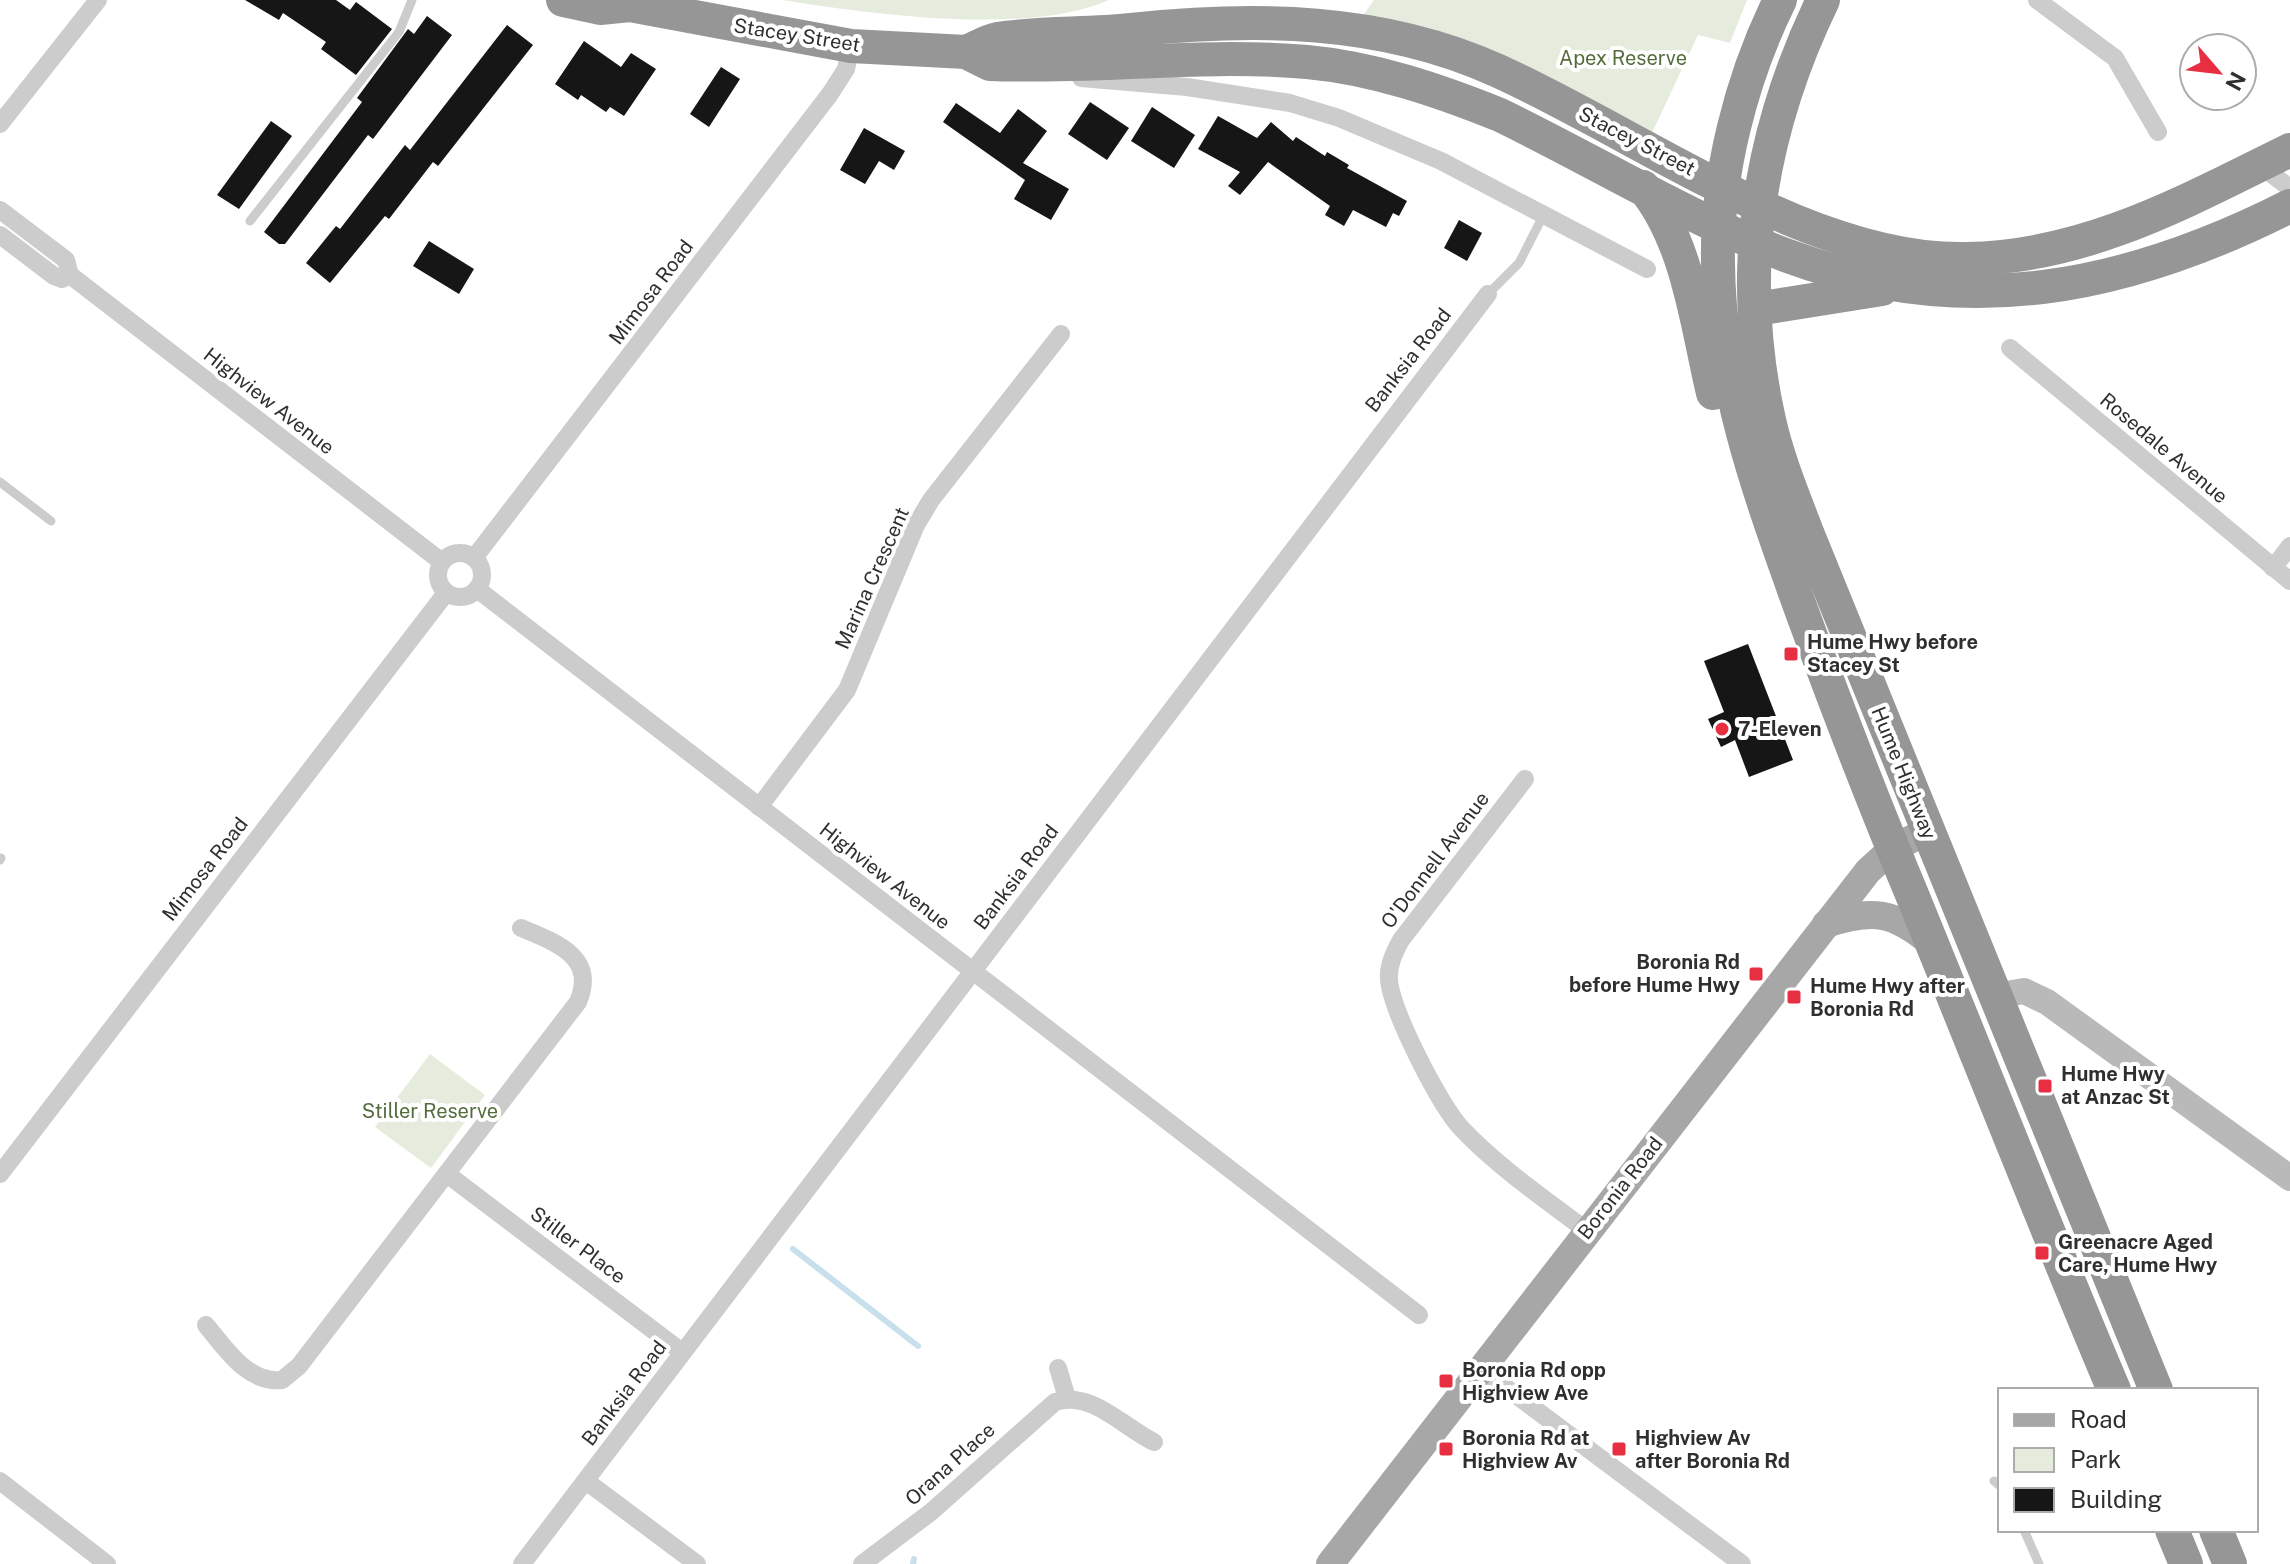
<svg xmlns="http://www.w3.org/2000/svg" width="2290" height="1564" font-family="'Public Sans',sans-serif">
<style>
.green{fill:#e6ecdd}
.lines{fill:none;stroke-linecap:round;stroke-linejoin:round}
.stream{stroke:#c8e0ec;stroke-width:6}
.building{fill:#161616}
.lane{stroke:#ccc;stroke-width:9}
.street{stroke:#ccc;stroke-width:18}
.secondary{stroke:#b9b9b9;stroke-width:26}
.primary{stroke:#a7a7a7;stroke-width:28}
.highway{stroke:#969696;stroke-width:34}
.poi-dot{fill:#e82f42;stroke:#fff;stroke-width:3}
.labels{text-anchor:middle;stroke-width:8;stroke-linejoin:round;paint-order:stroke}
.street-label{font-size:20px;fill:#2f2f2f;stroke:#fff}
.park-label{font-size:20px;fill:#536c3b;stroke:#fff}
.poi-label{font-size:20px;font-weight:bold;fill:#2f2f2f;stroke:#fff;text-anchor:start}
</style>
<rect width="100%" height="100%" fill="#fff"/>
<g class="green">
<path d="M782 0H1109C1029 36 869 14 782 0Z"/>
<path d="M1374 0H1747L1730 43 1698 35 1651 135 1429 32 1364 14Z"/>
<path d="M430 1054 485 1095 431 1168 375 1127Z"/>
</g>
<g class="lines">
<g class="stream">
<path d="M793 1249 918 1346"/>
<path d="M913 1564 914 1559"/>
</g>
</g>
<g class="building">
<path d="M245 0H336L350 10 356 2 392 29 356 75 321 49 326 42 283 13 279 20Z"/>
<path d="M427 16 452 35 373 139 368 135 285 244H279L264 232 362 102 357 98 408 29 414 34Z"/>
<path d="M507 25 533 45 438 166 433 162 389 219 385 216 330 283 306 263 336 226 340 229 405 145 410 150Z"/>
<path d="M584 41 621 67 631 53 656 69 624 116 610 107 606 112 581 95 578 100 555 84Z"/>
<path d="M721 67 740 79 709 127 690 114Z"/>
<path d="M1090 102 1129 128 1107 160 1068 134Z"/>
<path d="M956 103 1000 133 1018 109 1047 131 1023 163 1069 189 1051 220 1014 199 1025 180 943 122Z"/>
<path d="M1152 107 1195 135 1174 168 1131 141Z"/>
<path d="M1218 116 1257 138 1271 122 1293 141 1296 137 1325 156 1327 152 1349 165 1347 168 1407 201 1399 216 1393 213 1386 227 1353 210 1344 226 1325 215 1330 206 1268 162 1240 195 1228 186 1240 172 1198 149Z"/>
<path d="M271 121 292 136 239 209 217 195Z"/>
<path d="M864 128 905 151 894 170 879 161 865 184 840 170Z"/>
<path d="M1459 220 1482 233 1467 261 1444 248Z"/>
<path d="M429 241 474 269 459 294 413 266Z"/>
<path d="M1748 644 1793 760 1749 777 1735 740 1721 747 1708 719 1724 712 1704 661Z"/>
</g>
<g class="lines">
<g class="lane">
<path d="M250 221 399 32 412 0"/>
<path d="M1488 294 1519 263 1543 216"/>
<path d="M0 482 51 521"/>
<path d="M0 860 1 858"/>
<path d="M1994 1481 2000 1486"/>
<path d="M2024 1530 2039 1564"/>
</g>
<g class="street">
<path d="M2037 0 2115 58 2158 132"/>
<path d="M1081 78 1187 87 1290 103 1339 118 1441 161 1647 269"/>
<path d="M0 124 98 0"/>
<path d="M2260 165 2290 188"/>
<path d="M0 210 66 260 70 275 442 562"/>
<path d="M0 235 54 276 62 279 70 275"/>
<path d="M2010 348 2290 581"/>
<circle cx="460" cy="575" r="22"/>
<path d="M474 558 830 94 846 69 851 46"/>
<path d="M2273 568 2290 546"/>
<path d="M477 589 1419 1315"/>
<path d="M1525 779 1401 940C1394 953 1388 965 1389 980 1392 1012 1440 1106 1462 1129 1498 1167 1545 1199 1587 1231"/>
<path d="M759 807 847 690 916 525 931 500 1061 334"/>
<path d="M0 1174 446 593"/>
<path d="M447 1174 682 1352"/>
<path d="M206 1325C225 1348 248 1384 282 1380L299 1366 578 1002C597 957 557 943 521 928"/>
<path d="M1058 1368 1067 1398"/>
<path d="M1480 1368 1742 1564"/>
<path d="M0 1481 107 1564"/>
<path d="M586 1481 697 1564"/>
<path d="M522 1564 1488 294"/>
<path d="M862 1564 931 1512 1055 1402C1091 1390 1123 1427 1154 1442"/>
</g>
<path class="secondary" d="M1994 996 2024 991 2047 1002 2290 1178"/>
<g class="primary">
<path d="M1826 924C1873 909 1893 911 1931 943"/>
<path d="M1330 1564 1868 871 1892 849 1927 831"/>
</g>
<g class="highway">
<path d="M563 0 600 8 630 5 851 46 966 52 990 64C1095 68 1201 53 1307 62 1373 68 1438 90 1500 115 1595 161 1689 219 1788 256 1965 322 2126 289 2290 206"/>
<path d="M1780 0C1741 79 1716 176 1718 264 1719 382 1759 492 1798 601 1834 700 1872 799 1913 897 1980 1061 2045 1227 2114 1390"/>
<path d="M1823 0C1758 134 1736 273 1769 420 1778 460 1794 498 1808 535L2156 1390"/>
<path d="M966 52C976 48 987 41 998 39 1041 32 1088 35 1131 30 1255 17 1380 18 1496 70 1637 133 1811 263 1967 259 2087 257 2186 201 2290 150"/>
<path d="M1643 187C1688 241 1697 326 1713 393"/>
<path d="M1756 309 1882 289"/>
<path d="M2172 1530 2186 1564"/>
<path d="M2216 1530 2230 1564"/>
</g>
</g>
<g class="poi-dot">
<rect x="1783" y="646" width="16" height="16" rx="4"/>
<circle cx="1722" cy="729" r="8"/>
<rect x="1748" y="966" width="16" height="16" rx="4"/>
<rect x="1786" y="989" width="16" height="16" rx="4"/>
<rect x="2037" y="1078" width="16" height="16" rx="4"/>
<rect x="2034" y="1245" width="16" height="16" rx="4"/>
<rect x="1438" y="1373" width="16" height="16" rx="4"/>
<rect x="1438" y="1441" width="16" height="16" rx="4"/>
<rect x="1611" y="1441" width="16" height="16" rx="4"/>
</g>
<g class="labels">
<g class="street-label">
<text transform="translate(797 35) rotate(9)" y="7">Stacey Street</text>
<text transform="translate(1637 141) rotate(27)" y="7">Stacey Street</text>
<text transform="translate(651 292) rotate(-53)" y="7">Mimosa Road</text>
<text transform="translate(1408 360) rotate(-52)" y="7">Banksia Road</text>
<text transform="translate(269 401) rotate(38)" y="7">Highview Avenue</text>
<text transform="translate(2164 448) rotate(40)" y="7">Rosedale Avenue</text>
<text transform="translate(872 578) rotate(-66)" y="7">Marina Crescent</text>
<text transform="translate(1904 773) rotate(68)" y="7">Hume Highway</text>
<text transform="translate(1435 860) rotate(-53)" y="7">O'Donnell Avenue</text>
<text transform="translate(205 869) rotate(-52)" y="7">Mimosa Road</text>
<text transform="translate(885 876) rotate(38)" y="7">Highview Avenue</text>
<text transform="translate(1016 877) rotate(-53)" y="7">Banksia Road</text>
<text transform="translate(1620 1188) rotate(-52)" y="7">Boronia Road</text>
<text transform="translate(578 1245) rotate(37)" y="7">Stiller Place</text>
<text transform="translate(624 1393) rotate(-53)" y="7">Banksia Road</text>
<text transform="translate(950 1464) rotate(-42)" y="7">Orana Place</text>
</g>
<g class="park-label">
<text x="1623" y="65">Apex Reserve</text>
<text x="430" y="1118">Stiller Reserve</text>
</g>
<g class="poi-label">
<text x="1807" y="649">Hume Hwy before<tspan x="1807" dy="23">Stacey St</tspan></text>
<text x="1738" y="736">7-Eleven</text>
<text x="1740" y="969" text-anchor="end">Boronia Rd<tspan x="1740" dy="23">before Hume Hwy</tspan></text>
<text x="1810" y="993">Hume Hwy after<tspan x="1810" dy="23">Boronia Rd</tspan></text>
<text x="2061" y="1081">Hume Hwy<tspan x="2061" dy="23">at Anzac St</tspan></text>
<text x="2058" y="1249">Greenacre Aged<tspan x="2058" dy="23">Care, Hume Hwy</tspan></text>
<text x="1462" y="1377">Boronia Rd opp<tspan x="1462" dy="23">Highview Ave</tspan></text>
<text x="1462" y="1445">Boronia Rd at<tspan x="1462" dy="23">Highview Av</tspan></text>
<text x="1635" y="1445">Highview Av<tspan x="1635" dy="23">after Boronia Rd</tspan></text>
</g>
</g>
<rect x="1998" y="1388" width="260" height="144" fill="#ffffff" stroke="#acacac" stroke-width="2"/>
<rect x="2014" y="1414" width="40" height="12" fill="#a7a7a7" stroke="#acacac" stroke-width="2"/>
<text x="2070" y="1428" font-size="24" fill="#2f2f2f">Road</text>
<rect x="2014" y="1448" width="40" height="24" fill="#e6ecdd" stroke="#acacac" stroke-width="2"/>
<text x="2070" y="1468" font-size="24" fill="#2f2f2f">Park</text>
<rect x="2014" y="1488" width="40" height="24" fill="#161616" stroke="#acacac" stroke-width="2"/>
<text x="2070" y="1508" font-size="24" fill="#2f2f2f">Building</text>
<g transform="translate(2218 72) rotate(118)"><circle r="38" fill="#ffffff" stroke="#acacac" stroke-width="2"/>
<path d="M0-6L14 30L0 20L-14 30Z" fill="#e82f42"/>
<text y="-12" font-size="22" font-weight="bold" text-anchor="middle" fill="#2f2f2f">N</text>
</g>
</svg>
